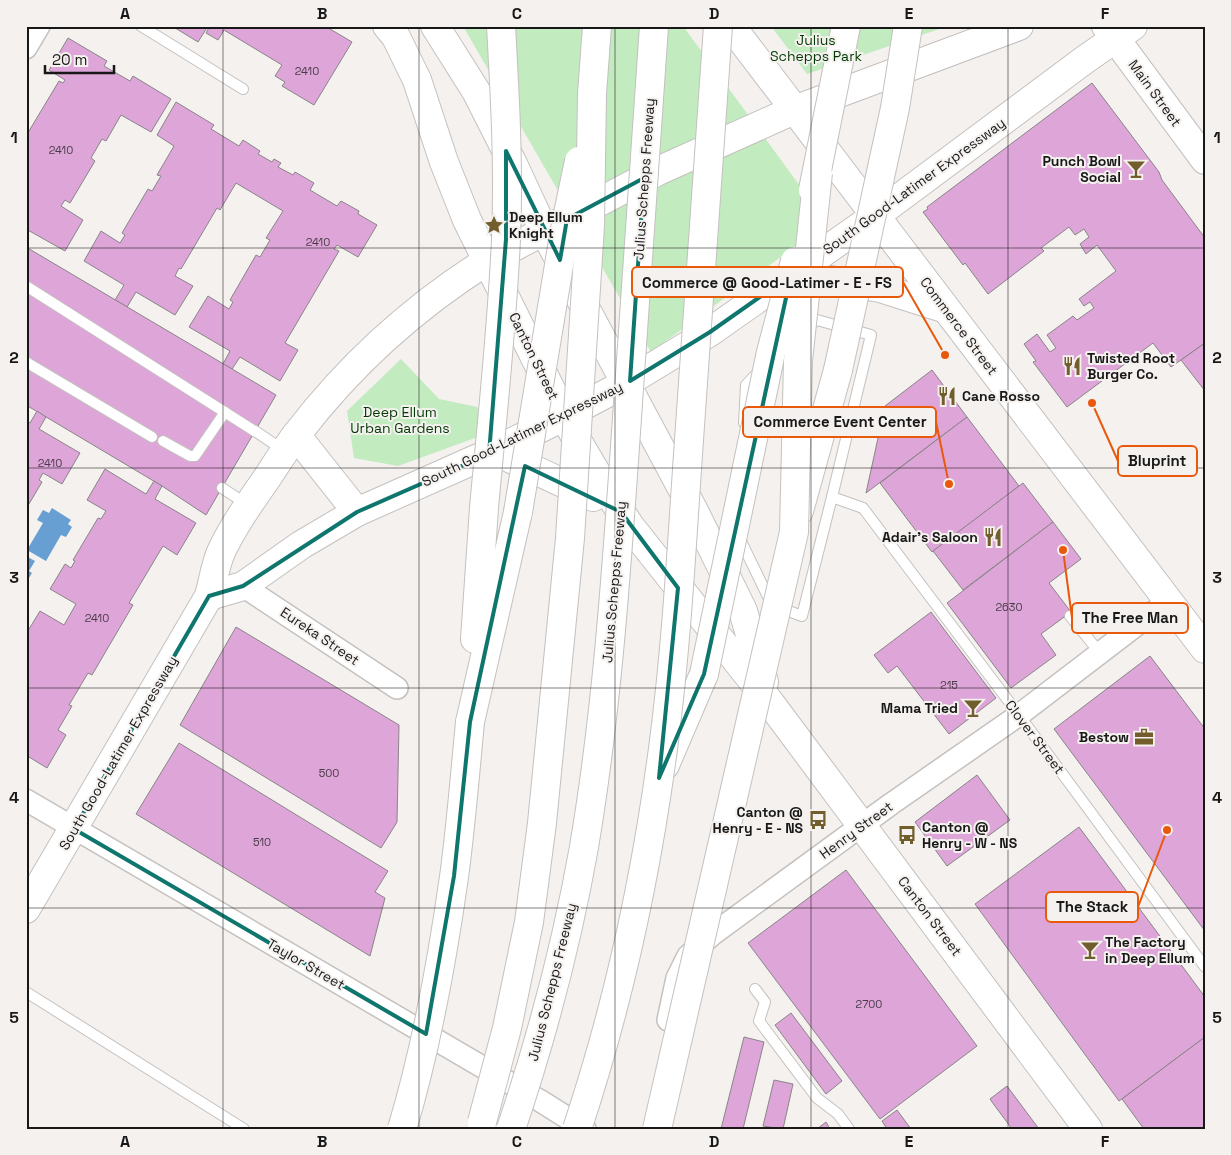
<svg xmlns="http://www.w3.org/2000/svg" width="1231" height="1155" font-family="'Space Grotesk',sans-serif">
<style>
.green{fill:#c2ebc0}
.water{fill:#679fd2}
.building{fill:#dea5d9;stroke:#888587}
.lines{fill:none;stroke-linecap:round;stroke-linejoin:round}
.service-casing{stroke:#c4c1bf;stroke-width:12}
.minor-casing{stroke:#c4c1bf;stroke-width:24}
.secondary-casing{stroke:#c4c1bf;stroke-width:30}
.motorway-casing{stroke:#c4c1bf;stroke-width:30}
.service{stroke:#fff;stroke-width:10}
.minor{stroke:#fff;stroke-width:21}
.secondary{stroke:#fff;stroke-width:28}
.motorway{stroke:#fff;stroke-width:28}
.motorway-bridge-casing{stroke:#c4c1bf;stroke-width:30;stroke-linecap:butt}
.motorway-bridge{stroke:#fff;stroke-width:28}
.marked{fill:none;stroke:#0f766e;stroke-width:4;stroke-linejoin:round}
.grid{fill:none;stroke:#191818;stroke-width:1;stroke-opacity:0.55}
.labels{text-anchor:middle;stroke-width:4;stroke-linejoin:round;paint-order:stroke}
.number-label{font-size:11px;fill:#4a3b48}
.park-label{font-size:14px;fill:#003902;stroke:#f4f1ef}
.street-label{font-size:14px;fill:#191818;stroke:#f4f1ef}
.poi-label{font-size:14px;font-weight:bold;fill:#191818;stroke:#f4f1ef;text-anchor:end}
.leader{fill:none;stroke:#e8590c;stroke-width:2}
.callout-dot{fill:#e8590c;stroke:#f4f1ef;stroke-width:2}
.callout{fill:#f4f1ef;stroke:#e8590c;stroke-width:2}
.callout-label{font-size:15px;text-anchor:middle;font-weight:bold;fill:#191818}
.neatline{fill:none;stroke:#191818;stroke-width:2}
.grid-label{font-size:16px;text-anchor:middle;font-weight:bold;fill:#191818}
</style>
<rect width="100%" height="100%" fill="#f4f1ef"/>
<g class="green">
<path d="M463 26H683L827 223 651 352Z"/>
<path d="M771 26H948L807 74Z"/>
<path d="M401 359 439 399 477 407 486 434 398 466 354 458 347 411Z"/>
</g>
<g class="water">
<path d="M52 508 71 520 68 524 72 527 66 537 61 535 46 561 27 550 43 523 37 520 43 510 49 513Z"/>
<path d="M26 556 35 561 29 571 32 573 27 581 29 582 26 586Z"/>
</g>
<g class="building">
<path d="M172 26H208L198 42Z"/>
<path d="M210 26H325L352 42 314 105 282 86 285 82 275 76 282 65 224 30 218 40 206 33Z"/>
<path d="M68 38 107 61 104 66 130 81 133 76 171 99 151 132 121 115 106 141 102 139 91 158 95 161 70 203 65 200 61 206 83 220 65 251 26 229V136L59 81 63 83 65 80 49 70Z"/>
<path d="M1092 83 1159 172 1162 180 1205 238V343L1171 367 1153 343 1067 407 1033 362 1036 361 1024 344 1037 334 1050 352 1056 348 1047 335 1073 316 1077 320 1094 308 1090 302 1084 306 1079 299 1116 271 1097 245 1086 254 1080 244 1089 237 1084 229 1075 235 1069 227 1041 248 1044 251 988 294 965 263 963 265 923 212 928 209 927 207Z"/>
<path d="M176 102 214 125 211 129 239 146 243 140 260 151 258 154 272 162 274 159 281 163 278 167 293 175 295 172 314 183 310 190 337 206 341 201 359 211 358 214 377 225 358 257 337 245 334 249 339 251 285 343 298 350 280 381 240 357 232 369 223 364 230 351 189 327 208 296 229 309 233 302 230 300 256 255 260 257 270 240 266 238 283 211 236 183 220 210 217 208 181 269 179 268 175 276 193 286 175 315 136 292 127 307 115 300 124 285 84 261 101 231 120 243 125 235 122 233 148 189 152 191 161 176 157 175 174 146 157 135Z"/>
<path d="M26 247 276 395 206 515 162 486 26 405Z"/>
<path d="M1205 343V391L1181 360Z"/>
<path d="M932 370 967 417 866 493 885 406Z"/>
<path d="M37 411 46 417 39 429 80 453 62 484 43 473 39 480 42 482 26 509V421L30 423Z"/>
<path d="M967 417 1019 486 932 552 880 483Z"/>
<path d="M105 469 146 494 154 481 162 486 155 499 196 523 177 555 163 546 129 603 133 605 92 675 88 673 69 705 72 706 58 730 66 735 47 768 29 757 27 760 26 759V634L40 611 64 625 76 604 50 589 65 564 71 568 75 561 73 560 98 518 101 519 106 511 87 500Z"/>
<path d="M1023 483 1053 522 963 590 933 551Z"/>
<path d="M1053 522 1081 559 1049 583 1071 612 1041 634 1056 655 1011 688 947 603Z"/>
<path d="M931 612 996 698 949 734 897 666 888 673 874 655Z"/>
<path d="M236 627 399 725 397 822 381 848 180 725Z"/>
<path d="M1150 656 1205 729V931L1054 729Z"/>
<path d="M179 743 388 871 375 892 385 898 370 956 136 814Z"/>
<path d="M977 775 1010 820 947 866 915 822Z"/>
<path d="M1079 827 1205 997V1037L1119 1101 975 904Z"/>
<path d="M846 870 977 1046 880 1119 748 943Z"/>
<path d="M791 1013 842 1081 826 1094 775 1025Z"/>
<path d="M744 1037 764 1042 743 1129H721Z"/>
<path d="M1205 1037V1126L1201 1129H1144L1122 1099Z"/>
<path d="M774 1080 793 1084 783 1129 763 1126Z"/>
<path d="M1007 1086 1039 1129H1012L992 1102 990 1099Z"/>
<path d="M897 1110 911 1129H887L882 1121Z"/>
<path d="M826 1122 830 1129H817Z"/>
</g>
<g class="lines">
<g class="service-casing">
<g id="service">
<path d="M141 26 243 89"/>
<path d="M26 286 256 432"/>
<path d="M805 328 817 320 871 335 832 497 863 508 1019 715 1205 967"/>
<path d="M26 362 152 437"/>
<path d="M744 423 746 385 760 370"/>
<path d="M255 431 283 450"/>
<path d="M163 441 190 456H195L225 412"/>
<path d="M222 488 248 505"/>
<path d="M739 537 772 605 802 616 832 497"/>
<path d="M1070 616 1100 653"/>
<path d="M755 989 765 1002 759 1021 817 1098 838 1114 849 1129"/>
<path d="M26 992 244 1129"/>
</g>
</g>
<g class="minor-casing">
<g id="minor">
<path d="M26 48 39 26"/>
<path d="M243 586 397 688"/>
<path d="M26 800 539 1100 585 1129"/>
<path d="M668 1020 677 978 688 956 713 934 891 804 1019 715 1168 601"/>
</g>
</g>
<g class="secondary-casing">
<g id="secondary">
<path d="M387 26 396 37 417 80 444 162 467 220 564 416C584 454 607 491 630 526L771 704 1088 1129"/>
<path d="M435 26 476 91 513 164 544 231 693 509 743 611 764 682"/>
<path d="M731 26 1205 649"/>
<path d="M1106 26 1205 160"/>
<path d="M793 274 880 288 946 309"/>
<path d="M296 435 357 512"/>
<path d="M505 456 593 497"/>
<path d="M209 596 243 586 301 545 357 512 494 451 549 424 626 383 710 332 875 216 1083 61 1133 26"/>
<path d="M26 909 209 596C213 582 215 566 221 552 233 526 251 501 267 478 277 463 286 448 297 434 349 366 414 307 487 261L658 171 794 110 1019 26"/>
</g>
</g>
<g class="motorway-casing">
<g id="motorway">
<path d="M592 94 597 26"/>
<path d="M799 511 838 370"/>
<path d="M475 639 484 508"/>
<path d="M470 722 518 512"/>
<path d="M665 765 704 674"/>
</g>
</g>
<use href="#service" class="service"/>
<use href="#minor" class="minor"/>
<use href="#secondary" class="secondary"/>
<use href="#motorway" class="motorway"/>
<g class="motorway-bridge-casing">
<g id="motorway-bridge">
<path d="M813 190 846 26"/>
<path d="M838 370 895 108 908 26"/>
<path d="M484 508C492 419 502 329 506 239 509 168 505 97 501 26"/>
<path d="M518 512 566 223 579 161"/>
<path d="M704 674 771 352 795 261"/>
<path d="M482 1122 507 1028 529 922 542 823 570 538 590 225 592 94"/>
<path d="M402 1129C427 1046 442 962 454 877 461 826 465 774 470 722"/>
<path d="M511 1129C542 1037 567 943 584 847 608 705 617 561 627 418 636 287 645 157 654 26"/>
<path d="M577 1129C619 1003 647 873 664 741 677 641 682 540 689 440 699 302 708 164 718 26"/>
<path d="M657 1129 794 532 798 361 818 173"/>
</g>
</g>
<use href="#motorway-bridge" class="motorway-bridge"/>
</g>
<path class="marked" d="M506 151 560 260 567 219 644 178 630 381 710 332 791 275 704 674 659 778 678 588 621 512 525 466 470 722 454 876 426 1034 74 829 209 596 243 586 357 512 489 454 506 239Z"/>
<path class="grid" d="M223 26V1129M419 26V1129M615 26V1129M811 26V1129M1008 26V1129M26 248H1205M26 468H1205M26 688H1205M26 908H1205"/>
<defs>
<g id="bar-bare" transform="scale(1.5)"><path d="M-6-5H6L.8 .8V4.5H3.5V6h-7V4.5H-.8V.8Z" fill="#725e2d" stroke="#f4f1ef" stroke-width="2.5" paint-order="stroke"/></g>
<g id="sight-bare" transform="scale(1.5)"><path d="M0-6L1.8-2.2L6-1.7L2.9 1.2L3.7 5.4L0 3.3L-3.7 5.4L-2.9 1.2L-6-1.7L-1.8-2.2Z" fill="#725e2d" stroke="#f4f1ef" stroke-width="2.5" paint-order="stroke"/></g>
<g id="restaurant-bare" transform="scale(1.5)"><path d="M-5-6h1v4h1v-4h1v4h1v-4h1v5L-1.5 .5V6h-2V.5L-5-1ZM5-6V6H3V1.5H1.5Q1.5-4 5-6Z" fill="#725e2d" stroke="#f4f1ef" stroke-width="2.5" paint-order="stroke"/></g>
<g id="office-bare" transform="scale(1.5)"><path d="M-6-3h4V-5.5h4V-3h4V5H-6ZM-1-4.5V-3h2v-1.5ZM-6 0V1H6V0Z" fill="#725e2d" stroke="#f4f1ef" stroke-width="2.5" paint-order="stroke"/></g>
<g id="bus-bare" transform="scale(1.5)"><path d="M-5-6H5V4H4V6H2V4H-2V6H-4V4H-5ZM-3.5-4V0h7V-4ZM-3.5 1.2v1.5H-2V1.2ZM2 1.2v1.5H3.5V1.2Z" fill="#725e2d" stroke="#f4f1ef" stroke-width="2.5" paint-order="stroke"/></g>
</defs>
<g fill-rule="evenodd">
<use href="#bar-bare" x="1136" y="169"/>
<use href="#sight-bare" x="494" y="225"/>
<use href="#restaurant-bare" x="1072" y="366"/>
<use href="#restaurant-bare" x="947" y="396"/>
<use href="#restaurant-bare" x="993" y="537"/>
<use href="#bar-bare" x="973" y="708"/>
<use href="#office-bare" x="1144" y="737"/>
<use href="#bus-bare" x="818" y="820"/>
<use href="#bus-bare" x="907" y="835"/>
<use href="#bar-bare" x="1090" y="950"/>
</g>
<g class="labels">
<g class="number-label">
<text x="307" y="75">2410</text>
<text x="61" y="154">2410</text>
<text x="318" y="246">2410</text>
<text x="50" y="467">2410</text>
<text x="1009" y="611">2630</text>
<text x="97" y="622">2410</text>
<text x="949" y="689">215</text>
<text x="329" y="777">500</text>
<text x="262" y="846">510</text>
<text x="869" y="1008">2700</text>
</g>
<g class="park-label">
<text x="816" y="45">Julius<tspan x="816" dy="16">Schepps Park</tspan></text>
<text x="400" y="417">Deep Ellum<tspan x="400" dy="16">Urban Gardens</tspan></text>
</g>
<g class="street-label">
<text transform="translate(1155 93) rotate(54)" y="5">Main Street</text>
<text transform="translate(644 179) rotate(-86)" y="5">Julius Schepps Freeway</text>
<text transform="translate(914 186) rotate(-36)" y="5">South Good-Latimer Expressway</text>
<text transform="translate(959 326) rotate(53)" y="5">Commerce Street</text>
<text transform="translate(534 356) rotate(64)" y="5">Canton Street</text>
<text transform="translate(522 434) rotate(-26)" y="5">South Good-Latimer Expressway</text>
<text transform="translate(614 582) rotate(-85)" y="5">Julius Schepps Freeway</text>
<text transform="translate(320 636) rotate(34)" y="5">Eureka Street</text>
<text transform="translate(1035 737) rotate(53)" y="5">Clover Street</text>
<text transform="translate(118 753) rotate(-60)" y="5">South Good-Latimer Expressway</text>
<text transform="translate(856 830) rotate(-36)" y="5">Henry Street</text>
<text transform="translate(930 916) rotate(53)" y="5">Canton Street</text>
<text transform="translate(306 964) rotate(30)" y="5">Taylor Street</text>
<text transform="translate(552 982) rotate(-76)" y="5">Julius Schepps Freeway</text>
</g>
<g class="poi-label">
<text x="1121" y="166">Punch Bowl<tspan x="1121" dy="16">Social</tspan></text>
<text x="509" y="222" text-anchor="start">Deep Ellum<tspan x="509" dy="16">Knight</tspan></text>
<text x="1087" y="363" text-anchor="start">Twisted Root<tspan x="1087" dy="16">Burger Co.</tspan></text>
<text x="962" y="401" text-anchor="start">Cane Rosso</text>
<text x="978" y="542">Adair's Saloon</text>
<text x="958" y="713">Mama Tried</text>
<text x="1129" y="742">Bestow</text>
<text x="803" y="817">Canton @<tspan x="803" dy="16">Henry - E - NS</tspan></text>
<text x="922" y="832" text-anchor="start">Canton @<tspan x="922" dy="16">Henry - W - NS</tspan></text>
<text x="1105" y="947" text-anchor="start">The Factory<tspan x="1105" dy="16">in Deep Ellum</tspan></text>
</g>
</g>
<path class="leader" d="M945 355L903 282M949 484L936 422M1092 403L1118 461M1063 550L1072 618M1167 830L1138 907"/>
<g class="callout-dot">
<circle cx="945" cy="355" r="5"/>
<circle cx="949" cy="484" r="5"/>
<circle cx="1092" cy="403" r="5"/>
<circle cx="1063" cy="550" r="5"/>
<circle cx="1167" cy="830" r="5"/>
</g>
<g class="callout">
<rect x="632" y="267" width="271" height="30" rx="5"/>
<rect x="743" y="407" width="193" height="30" rx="5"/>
<rect x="1118" y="446" width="79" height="30" rx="5"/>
<rect x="1072" y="603" width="116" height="30" rx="5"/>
<rect x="1046" y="892" width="92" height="30" rx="5"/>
</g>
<g class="callout-label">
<text x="767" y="288">Commerce @ Good-Latimer - E - FS</text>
<text x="840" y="427">Commerce Event Center</text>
<text x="1157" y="466">Bluprint</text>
<text x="1130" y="623">The Free Man</text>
<text x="1092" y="912">The Stack</text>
</g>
<rect width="1231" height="1155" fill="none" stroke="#f4f1ef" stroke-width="55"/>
<path d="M45 65v8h69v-8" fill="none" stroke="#191818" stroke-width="2.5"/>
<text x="52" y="65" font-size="15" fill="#191818" stroke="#f4f1ef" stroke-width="4" paint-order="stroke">20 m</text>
<rect x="28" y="28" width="1176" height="1100" class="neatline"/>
<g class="grid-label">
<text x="125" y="19">A</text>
<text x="322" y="19">B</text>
<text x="517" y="19">C</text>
<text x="714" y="19">D</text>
<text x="909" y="19">E</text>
<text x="1105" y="19">F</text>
<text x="14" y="143">1</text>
<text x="1217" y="143">1</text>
<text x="14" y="363">2</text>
<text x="1217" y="363">2</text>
<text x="14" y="583">3</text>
<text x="1217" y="583">3</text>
<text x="14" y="803">4</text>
<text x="1217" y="803">4</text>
<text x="14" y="1023">5</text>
<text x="1217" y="1023">5</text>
<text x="125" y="1147">A</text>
<text x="322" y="1147">B</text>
<text x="517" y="1147">C</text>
<text x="714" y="1147">D</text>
<text x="909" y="1147">E</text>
<text x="1105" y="1147">F</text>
</g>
</svg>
